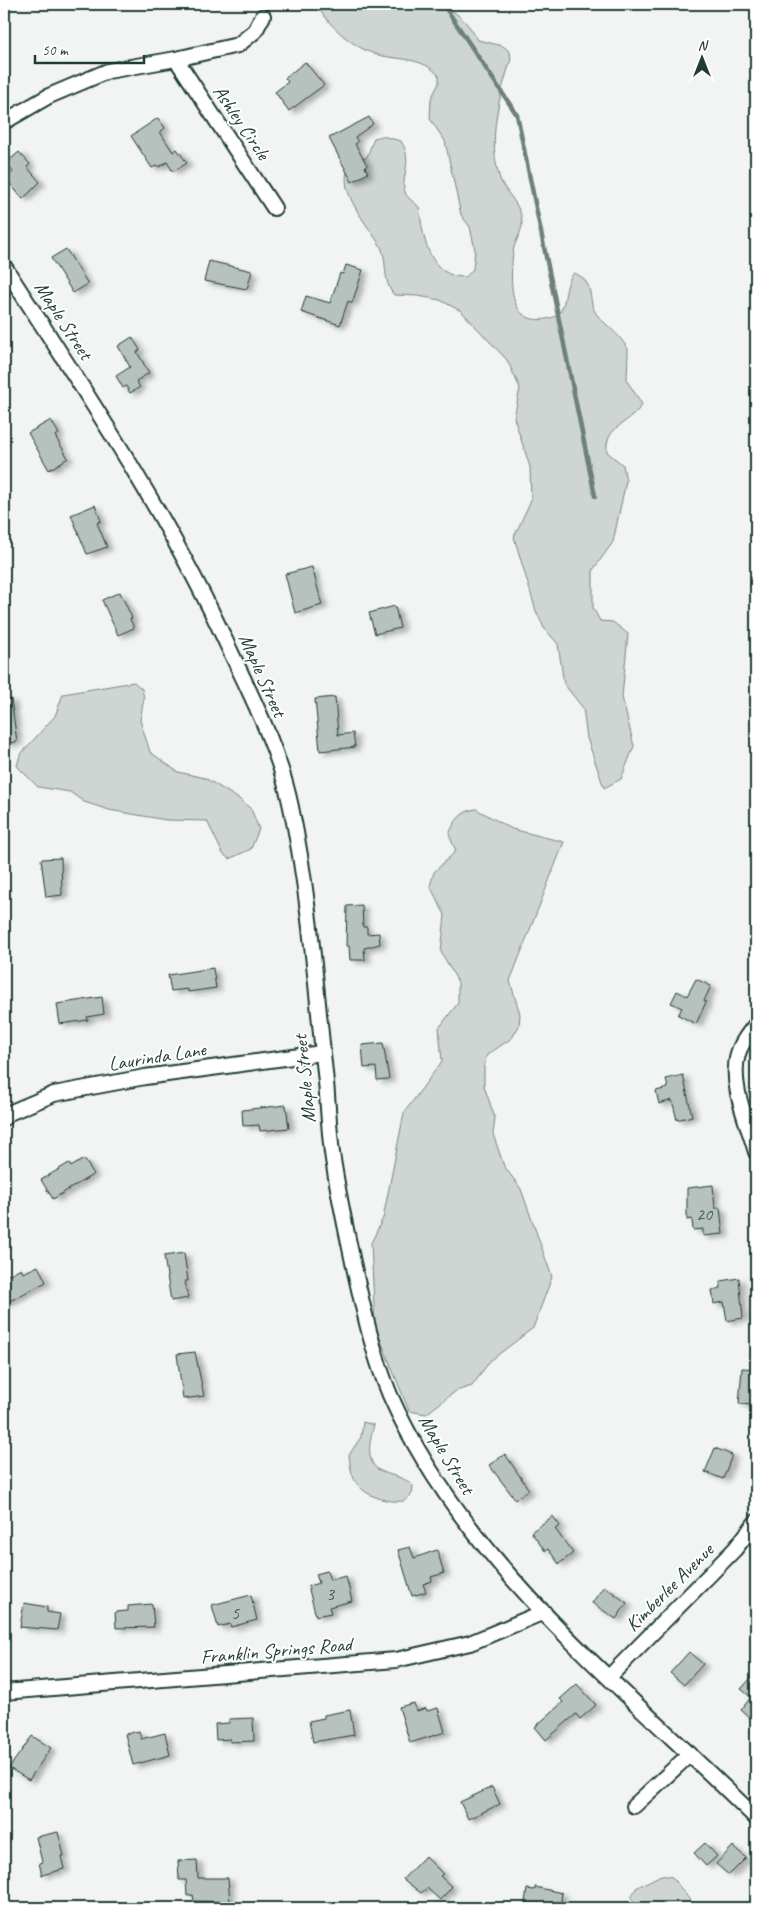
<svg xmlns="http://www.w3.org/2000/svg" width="760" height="1912" font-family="Caveat,sans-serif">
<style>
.green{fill:#ced5d3;stroke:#768984}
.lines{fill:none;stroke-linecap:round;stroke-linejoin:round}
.stream{stroke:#6d807b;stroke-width:4.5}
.building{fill:#b7c1bd;stroke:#1f3d34;filter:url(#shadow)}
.lane-casing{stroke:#1f3d34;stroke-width:11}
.street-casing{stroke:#1f3d34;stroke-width:18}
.lane{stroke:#fff;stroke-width:7}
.street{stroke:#fff;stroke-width:14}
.labels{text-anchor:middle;stroke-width:4;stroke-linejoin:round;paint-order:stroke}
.number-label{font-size:18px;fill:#455e56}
.street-label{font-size:20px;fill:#1f3d34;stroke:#fff}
</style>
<defs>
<filter id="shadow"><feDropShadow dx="5.5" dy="3" stdDeviation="2.5" flood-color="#0004"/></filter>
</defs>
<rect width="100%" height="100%" fill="#f2f3f3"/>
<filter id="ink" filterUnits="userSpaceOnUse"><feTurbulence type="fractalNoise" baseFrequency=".02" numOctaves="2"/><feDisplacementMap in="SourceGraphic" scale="10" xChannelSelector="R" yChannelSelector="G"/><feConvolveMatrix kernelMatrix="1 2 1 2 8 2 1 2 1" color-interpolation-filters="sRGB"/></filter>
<g filter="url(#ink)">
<g class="green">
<path d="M316 4H372C388 15 396 7 412 4 445 0 463 14 478 40L503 46 510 52 511 59C499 97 487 140 500 179 506 194 522 205 522 223 522 233 514 242 513 252 510 281 507 329 551 318 570 313 561 286 574 273 598 283 585 301 598 316 609 328 619 334 628 349L627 381 642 404C632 424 604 425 607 452L623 465 626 481 613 542 593 570V608L600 621 613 622 628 634 622 697 634 746 621 779 604 788 587 738 583 708 564 684 558 644 544 628 536 611 514 537 531 500 530 467 514 418 520 388 507 360 461 311 440 300 418 296 394 295C382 282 388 262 381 247 369 226 336 191 349 167L367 157 374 138 382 136 401 141C414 161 400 178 405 192 407 198 414 202 419 207 423 236 428 278 466 277L473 269 475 250 470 227 461 215 445 141 430 119 431 99 439 83V76C424 57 398 60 378 55 353 48 329 26 316 4Z"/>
<path d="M134 682 142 689 144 698 140 720 150 752 178 772 205 778 239 799 251 809 259 829 251 849 229 859 223 854 207 821 166 820 109 810 84 802 70 792 38 787 17 766 20 755 55 716 63 694Z"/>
<path d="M476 809 512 829 564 842 510 981 520 1014 519 1026 512 1038 487 1055 484 1065V1086L495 1118 493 1134 504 1166 521 1189 552 1277 533 1328 490 1361 472 1386 456 1391 426 1414 409 1411 375 1326 371 1243 383 1218 404 1113 442 1061 439 1028 458 1003V982L441 952 445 915 430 886 434 872 456 851 449 835C454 821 461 811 476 809Z"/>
<path d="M363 1422 374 1425C370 1439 364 1463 381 1471 393 1477 404 1476 413 1486L412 1494 404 1501C386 1503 359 1495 353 1476 350 1469 350 1462 349 1455L361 1437Z"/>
<path d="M661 1875 672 1877 696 1908H641L631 1898 636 1888Z"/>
</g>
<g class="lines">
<path class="stream" d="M443 4 517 115 595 496"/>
</g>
<g class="building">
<path d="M305 62 324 85 289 111 275 92 288 82 285 78Z"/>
<path d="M369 117 373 124 355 137 358 142 355 144 367 165 365 167 368 173 352 182 329 138Z"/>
<path d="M158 118 165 128 160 132 173 152 177 149 187 163 173 172 167 162 159 167 158 165 152 168 131 136Z"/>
<path d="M19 152 30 164 27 167 40 182 23 199 6 179 13 172 6 163Z"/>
<path d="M66 249 88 284 73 293 51 258Z"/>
<path d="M209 261 252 271 247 289 204 281Z"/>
<path d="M346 265 363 270 352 303 348 301 340 325 301 312 306 296 330 303 340 273 343 274Z"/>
<path d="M132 337 140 350 137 352 149 373 136 381 140 387 130 393 126 386 123 388 116 376 130 367 118 346Z"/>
<path d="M51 420 59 434 55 436 68 458 49 470 28 433Z"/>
<path d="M95 505 101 521 97 523 107 547 87 554 71 515Z"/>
<path d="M312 567 322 605 295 613 285 574Z"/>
<path d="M120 592 132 618 130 619 134 628 118 635 102 600Z"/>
<path d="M395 606 400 628 375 634 369 613Z"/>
<path d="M335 697 338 735 353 733 355 747 320 751 315 699Z"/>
<path d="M4 699H11L17 742 4 743Z"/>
<path d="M61 858 62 895 46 897 41 859Z"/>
<path d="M362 905 363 927H367V934L379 933 380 944 364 948 365 960H350L349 946H346L347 906Z"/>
<path d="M213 968 216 988 188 992V989L171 991 168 975Z"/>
<path d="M696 979 711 986 704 1001 706 1002 696 1024 678 1015 682 1008 671 1003 677 991 687 996Z"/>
<path d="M102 997 104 1014 87 1017 88 1020 60 1024 57 1004Z"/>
<path d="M383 1043 389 1079 377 1080 376 1067 364 1068 362 1045Z"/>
<path d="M683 1075 692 1116 677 1120 672 1100 659 1104 656 1091 668 1088 666 1079Z"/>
<path d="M286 1105 289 1128 260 1131 259 1125 243 1126 242 1110Z"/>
<path d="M84 1159 94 1174 53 1199 41 1180 69 1163 71 1167Z"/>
<path d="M713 1185 715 1208H720L723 1234 703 1236V1229L693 1230 692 1219 687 1220V1188Z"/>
<path d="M184 1253 188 1281H185L188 1298 171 1301 164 1256Z"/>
<path d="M38 1266 46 1282 4 1304V1277L21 1268 23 1273Z"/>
<path d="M739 1278 743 1318 727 1321 724 1302 714 1304 712 1290 721 1288 720 1281Z"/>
<path d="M195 1352 204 1396 183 1399 177 1354Z"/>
<path d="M742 1368 756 1369 755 1405 739 1404Z"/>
<path d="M715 1448 732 1455 723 1479 705 1472Z"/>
<path d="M505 1454 529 1490 515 1499 489 1465Z"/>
<path d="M553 1516 560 1526 555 1529 573 1553 559 1564 548 1549 545 1551 531 1532Z"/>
<path d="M410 1547 414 1558 437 1550 444 1573 431 1577 432 1581 423 1584 426 1592 412 1596 398 1550Z"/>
<path d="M327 1571 330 1580 346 1576 352 1601 329 1607 331 1613 316 1616 308 1586 319 1583 316 1574Z"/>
<path d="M604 1586 627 1603 616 1619 592 1603Z"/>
<path d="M251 1595 257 1620 231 1627 230 1624 218 1627 212 1605Z"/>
<path d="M24 1603 47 1607V1612L60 1614 57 1630 20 1627Z"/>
<path d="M152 1604 154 1627 116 1628 115 1612 128 1611V1606Z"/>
<path d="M689 1652 703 1664 684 1685 670 1673Z"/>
<path d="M750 1679 756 1685V1723L741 1710 751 1697 741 1689Z"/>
<path d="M577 1684 596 1705 580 1719 576 1714 546 1740 535 1727 563 1702 560 1699Z"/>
<path d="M414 1703 417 1711 426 1708 427 1711 438 1708 445 1732 410 1743 399 1707Z"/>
<path d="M350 1710 354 1735 313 1742 309 1721 324 1718V1715Z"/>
<path d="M253 1718 254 1741 230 1742V1739L216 1740 215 1724 229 1723V1719Z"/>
<path d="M139 1731 141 1739 165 1733 170 1755 133 1765 125 1734Z"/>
<path d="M32 1736 51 1748 29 1780 9 1768Z"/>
<path d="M492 1787 500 1804 468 1819 460 1802Z"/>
<path d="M58 1832 64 1856H61L64 1869 42 1875 39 1863 42 1862 36 1837Z"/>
<path d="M705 1843 717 1856 706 1866 694 1853Z"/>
<path d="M733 1846 746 1858 729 1875 716 1864Z"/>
<path d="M425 1856 443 1874 440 1876 452 1887 440 1900 427 1888 421 1893 403 1879Z"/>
<path d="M197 1860 198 1878H228L230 1902 194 1901 193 1895 187 1896 186 1880H179L178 1861Z"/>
<path d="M535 1887 562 1893 560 1908H524L527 1889 535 1890Z"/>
</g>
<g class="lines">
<g class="lane-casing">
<path id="lane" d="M748 1809 756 1798"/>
</g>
<g class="street-casing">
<g id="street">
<path d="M176 59 274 208"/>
<path d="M4 122 49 96 108 71 176 59 238 45 255 31 263 16"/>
<path d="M4 266C83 389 164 508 226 642 251 695 279 749 291 807 310 897 316 991 326 1082 328 1105 329 1129 332 1153 338 1194 347 1235 356 1276 365 1316 374 1357 390 1395 464 1564 628 1691 756 1818"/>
<path d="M756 1024C749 1033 741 1043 738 1054 729 1085 748 1123 756 1152"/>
<path d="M4 1118 9 1113 54 1094 145 1077 322 1053"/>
<path d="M609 1677 735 1549 756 1522"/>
<path d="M4 1692 396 1660 470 1643 544 1612"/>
<path d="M634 1806 690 1754"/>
</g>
</g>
<use href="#lane" class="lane"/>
<use href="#street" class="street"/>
</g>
</g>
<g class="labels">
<g class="number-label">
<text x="704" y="1220">20</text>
<text x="330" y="1600">3</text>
<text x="235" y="1619">5</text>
</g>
<g class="street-label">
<text transform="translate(242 122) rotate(56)" y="7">Ashley Circle</text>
<text transform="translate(64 320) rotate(57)" y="7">Maple Street</text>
<text transform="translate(263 675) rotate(66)" y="7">Maple Street</text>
<text transform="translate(157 1056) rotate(-9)" y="7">Laurinda Lane</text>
<text transform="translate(304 1079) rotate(-96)" y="7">Maple Street</text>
<text transform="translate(447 1454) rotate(59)" y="7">Maple Street</text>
<text transform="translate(669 1587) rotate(-45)" y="7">Kimberlee Avenue</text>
<text transform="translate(276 1650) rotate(-5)" y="7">Franklin Springs Road</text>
</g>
</g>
<rect width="760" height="1912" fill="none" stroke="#fff" stroke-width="20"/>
<rect x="10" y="10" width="740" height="1892" fill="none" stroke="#1f3d34" stroke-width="2" filter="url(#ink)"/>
<g transform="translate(702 58)" stroke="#ffffff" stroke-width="4" paint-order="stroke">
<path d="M0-4L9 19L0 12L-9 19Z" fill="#1f3d34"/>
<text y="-8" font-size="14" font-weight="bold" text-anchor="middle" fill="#1f3d34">N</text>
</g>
<path d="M35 55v8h109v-8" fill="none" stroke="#1f3d34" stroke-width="2.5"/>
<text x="42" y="55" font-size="15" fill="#1f3d34" stroke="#ffffff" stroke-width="4" paint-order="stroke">50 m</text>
</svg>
